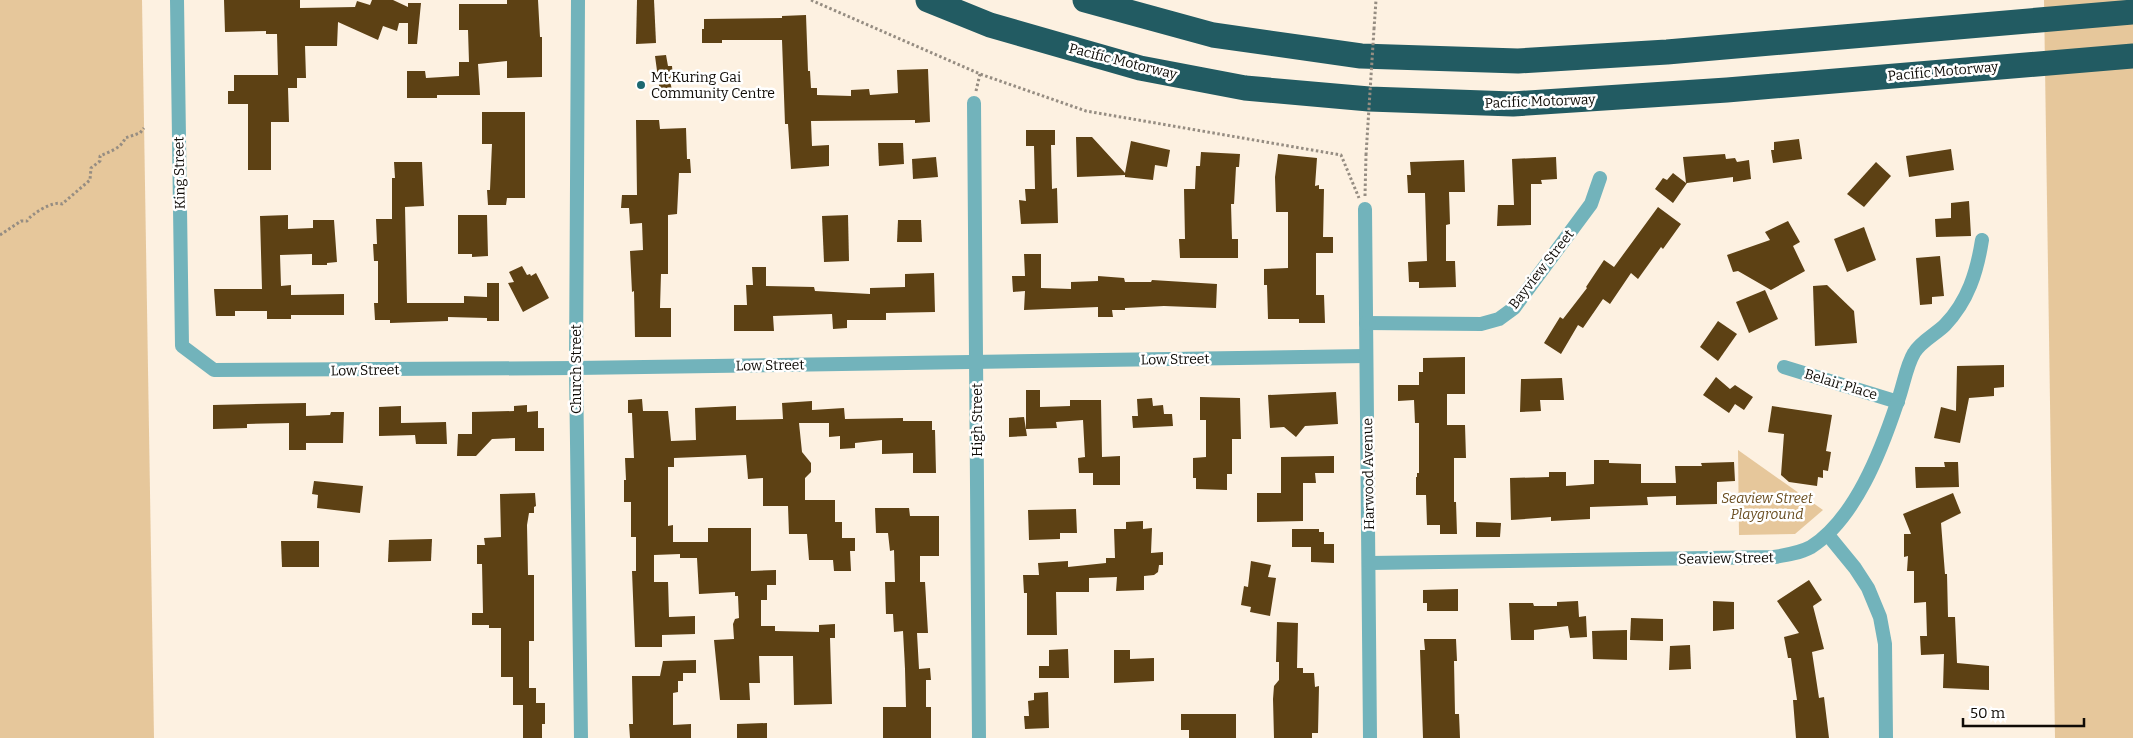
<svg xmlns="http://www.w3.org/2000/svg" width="2133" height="738" font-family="Bitter,serif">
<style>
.green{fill:#e6c79b}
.building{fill:#5d4114}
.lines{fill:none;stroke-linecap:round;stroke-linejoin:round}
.path{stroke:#968d82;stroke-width:3;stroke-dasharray:2.5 2.5;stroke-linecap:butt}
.street{stroke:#72b3bb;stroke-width:14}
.highway{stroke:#225b62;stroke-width:25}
.path-bridge{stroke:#968d82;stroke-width:3;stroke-dasharray:2.5 2.5;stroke-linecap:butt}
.poi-dot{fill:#1c6870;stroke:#fff;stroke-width:2}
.labels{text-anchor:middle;stroke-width:5;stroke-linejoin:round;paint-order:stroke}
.street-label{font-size:14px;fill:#0f0b06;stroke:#fff}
.poi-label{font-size:14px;fill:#0f0b06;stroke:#fff;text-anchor:start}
.park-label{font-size:14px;font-style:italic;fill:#6a4e21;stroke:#fff}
</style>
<rect width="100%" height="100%" fill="#fdf1e1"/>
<g class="green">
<path d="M0 0H142L154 738H0Z"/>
<path d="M2044 0H2133V738H2055Z"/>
<path d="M1738 450 1823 510 1795 534 1739 535Z"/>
</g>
<g class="building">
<path d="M224 0H300V8L355 7 357 1 370 5 372 0H393L408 7V3H421L417 44H408V23H399L397 31 383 26 378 40 338 22 337 46H305L306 78H297V88H288L289 122H271V170H248V104H228V91H234V75H278L277 34H266V31L225 32Z"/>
<path d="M507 0H538L540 37H542V77L507 78V61L478 64 480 95H437V98H407V71H425L426 78 459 76V62H469L468 30H459V4H507Z"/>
<path d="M637 0H654L656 43 636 44Z"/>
<path d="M806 15 808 71H810L811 88H817V95L851 96V90L869 89 870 95 898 93 897 70 928 69 930 122 915 123V120L811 121 812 146 829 145V166L791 169 788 124H785L782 40H722V43H702V29H704V19L782 18V16Z"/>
<path d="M666 55 668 66H672L673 77 670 78 673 99 661 100 655 56Z"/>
<path d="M482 112H525V198H507L506 205H488L487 190H490L492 144H482Z"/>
<path d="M636 120H659L660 129 686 128 687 159H690L691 173H679L677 214 668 215V274H661L660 308H671V337H635L634 291 632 292 630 251 643 250 642 223 630 224 629 208H621L622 195H637Z"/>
<path d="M1026 130H1055V145H1051L1052 189 1057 188 1058 223 1021 224 1019 200 1026 201 1025 189H1035L1034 146H1026Z"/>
<path d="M1076 137H1092L1125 173 1131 141 1170 150 1167 167 1155 165 1153 180 1125 177V175L1077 177Z"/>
<path d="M1799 139 1802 159 1773 163 1771 150H1774V142Z"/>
<path d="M878 143H903L904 164 879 166Z"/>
<path d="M1951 149 1954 170 1909 177 1906 156Z"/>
<path d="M1201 152 1240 154 1239 167H1236L1234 204H1231L1232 239H1238V258H1180L1179 239H1185L1184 189H1195L1196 166H1200Z"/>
<path d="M1278 154 1317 158 1315 186 1319 185V189H1324L1323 237H1333V253H1316V295H1324L1325 323H1299V319H1268L1267 285H1264V269L1288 268V212H1276L1275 177Z"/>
<path d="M1725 154 1726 159 1735 158 1737 162 1749 160 1751 179 1733 182V177L1687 183 1673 203 1655 189 1663 178 1667 180 1673 173 1686 183 1683 157Z"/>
<path d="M936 157 938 177 913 179 912 159Z"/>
<path d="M1556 157 1557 179 1541 180 1542 184H1531V225L1497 226 1498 205H1514L1512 159Z"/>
<path d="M1464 160 1465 192H1449L1450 224 1446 225V261H1455L1456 287 1419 288V282H1409L1408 262 1427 261 1425 193H1408L1407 175H1411L1410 162Z"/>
<path d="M394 162H422L424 206 405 207 407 303H464V296L487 297V283H499V321H487V318L448 317V321L390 323V320H375L374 303H378V261H374L373 244H377L376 219H392V178H395Z"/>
<path d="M1876 162 1891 176 1864 207 1847 194Z"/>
<path d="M1969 201 1971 236 1936 237 1935 219 1951 218V203Z"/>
<path d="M1658 207 1681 224 1663 249 1661 247 1638 279 1631 273 1610 304 1603 299 1583 328 1578 325 1561 354 1544 343 1560 317 1563 319 1587 288 1586 287 1604 260 1614 267Z"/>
<path d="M288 215V229L313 228V220H334L337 262 327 263V265H312V254L280 255 281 286 291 285V295L344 294V315H291V319H267V311H235V316H216L214 289H262L260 216Z"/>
<path d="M458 215H487L488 256 472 257V254H458Z"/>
<path d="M848 215 849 261 824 262 822 216Z"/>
<path d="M898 220H921L922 242H897Z"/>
<path d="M1788 221 1800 242 1793 246 1805 271 1771 290 1738 271 1733 272 1727 255 1770 240 1765 232Z"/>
<path d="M1864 227 1876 260 1847 272 1834 239Z"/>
<path d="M1024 254H1041V288L1071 289V282L1098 281V276L1124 278 1125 282H1151L1152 280 1217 284 1216 308 1164 306 1125 308V310H1112L1113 317H1098V307L1024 310 1025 291 1013 292 1012 276H1025Z"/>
<path d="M1940 256 1944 296 1932 297V304L1920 305 1916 258Z"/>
<path d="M522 266 527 275 530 274 531 276 536 273 549 298 523 312 508 283 514 282 509 272Z"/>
<path d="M752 267H766V286L814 287 815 291 870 294V288L905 287V274L934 273 935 312 886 313V320H847V328L833 329 832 314 773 316 774 331H734V305H747L746 285H753Z"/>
<path d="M1827 285 1854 311 1857 343 1815 346 1813 286Z"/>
<path d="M1765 290 1778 319 1749 333 1736 302Z"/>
<path d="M1718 321 1737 334 1718 361 1700 347Z"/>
<path d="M1465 357V394H1447V425H1465L1466 458H1454V502H1456L1457 534H1440V525H1427L1426 495H1416V477H1417V473H1419V423H1415L1414 400 1398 401V385H1419V372H1423V358Z"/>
<path d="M2004 365V387L1994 388V396L1969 398 1960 443 1934 438 1941 407 1956 411 1957 366Z"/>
<path d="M1716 377 1730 389 1735 385 1753 397 1744 410 1735 404 1729 413 1703 395Z"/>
<path d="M1562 378 1564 400H1540L1541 411 1520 412 1521 379Z"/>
<path d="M1026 390H1040V407L1070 406V400H1101L1102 457 1120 456V485H1093V473H1079L1078 458 1085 457 1083 420 1056 422 1057 428 1026 429Z"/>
<path d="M1336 392 1338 424 1305 426 1296 437 1284 427 1270 428 1268 395Z"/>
<path d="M1200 397 1240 398 1241 439H1232V474H1227V490L1196 489V478H1193V458L1206 457V420H1200Z"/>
<path d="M1152 398 1153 406 1163 405 1164 414H1172L1173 426 1133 428 1132 416H1138L1137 399Z"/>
<path d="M642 399 643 411H668L671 441 696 440 695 408 736 406V420L783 419 782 403 812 401V410L844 408 845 419 903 418V421H932V430H935L936 473H913V453L882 454V440L855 443V448L840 449V436L829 437V423H799L802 452 811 463V472L805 478V500H835V522H842V538H855V551H850L851 571H834L833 560H809L807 534H789L788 506H763V478L748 479 746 455 674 458V467H668V526L673 525V542H708V528H751V571L776 570V585H767V600H761V626H775V631L819 632V625L835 624V638H830L832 704 794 705 793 656H759L760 683H749L750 700H720L714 640 734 639 733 624 735 619 739 618 738 596H735V592L699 594 697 558H680V554L654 555V582H668L669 617 695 616V634L662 635V647H635L632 571H636V537H631V502H624V480H626L625 458H634L632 413H628V400Z"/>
<path d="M306 403V416L330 415 331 412H344L343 443H306V450H289V423L247 424V428L213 429V405Z"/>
<path d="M527 405V412L538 411V428H544V451H515V438L492 439 476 456H457L458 434H472V412L514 411V406Z"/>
<path d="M401 406V423L446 422 447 444H416L415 435 379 436V407Z"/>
<path d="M1772 406 1832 415 1826 451 1831 452 1828 471 1823 470V478L1818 477 1817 486 1789 482 1781 475 1784 434 1768 432Z"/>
<path d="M1024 417 1027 436 1009 437V418Z"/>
<path d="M1334 456V473H1315L1316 483H1303V521L1257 522V493H1281V457Z"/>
<path d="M1594 460H1609V463L1641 464V483H1676L1675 466H1702L1701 463 1734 462 1735 481 1717 482V504L1676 505V496L1647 497 1648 505 1590 507V519L1551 521V517L1511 520 1510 478 1549 477V472H1566V486L1594 484Z"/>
<path d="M1944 462H1958L1959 487 1916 488 1915 467H1945Z"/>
<path d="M314 481 363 486 360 513 317 508 318 495 312 494Z"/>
<path d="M535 493 536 506 534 507V513H529L527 525 528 575H534V641H529V688H536V703H545V724H542V738H523V705H513V677H501V628H489V625H472V613H483L482 564H477V545H485L484 538 501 537 500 494Z"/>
<path d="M1953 493 1961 513 1941 523 1945 574H1947L1948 617H1955L1957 663 1989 666V690L1943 688 1944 654 1921 655 1920 636H1927L1926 602 1914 603V571H1907L1908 556 1904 557V534H1911L1903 514Z"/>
<path d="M875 508H909L910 516H939V556H920V582H925L928 633H917L919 669 930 668 931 680H926V707H931V738H883V707H906L905 669 903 631 894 632 893 614H886L885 582H895L894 550 890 551 888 533H876Z"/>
<path d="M1076 509 1077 533H1060V539L1029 540 1028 510Z"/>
<path d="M1143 521V529L1152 528 1151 553 1163 552V565H1159L1158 572 1154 575 1144 576V590L1116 591 1117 577 1089 578V592H1056L1057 635H1027V593H1024L1023 575H1039L1038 563 1068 561V567L1106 563V558H1115L1114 529H1126V522Z"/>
<path d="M1476 522 1501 523 1500 537H1476Z"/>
<path d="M1292 529H1319V532H1324V544H1334V563L1311 562V547H1292Z"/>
<path d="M432 539 431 561 388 562 389 540Z"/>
<path d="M281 541H319V567H282Z"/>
<path d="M1251 561 1271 565 1268 577 1276 578 1270 616 1250 612 1251 607 1241 605 1244 586 1248 587Z"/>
<path d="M1809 580 1822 600 1813 606 1824 649 1812 652 1819 698 1824 697 1829 738H1796L1793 700H1797L1791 658H1788L1784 637 1799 633 1777 601Z"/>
<path d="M1458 589V611H1427V603H1423V590Z"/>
<path d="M1578 601 1579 617 1586 616 1587 637 1570 638 1568 626 1534 630V640H1511L1509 603H1533L1534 606H1557V602Z"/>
<path d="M1713 601 1734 602V629L1713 631Z"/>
<path d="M1631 618 1663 619V641L1630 640Z"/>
<path d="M1277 622 1298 623 1297 668H1303V673H1314L1315 687 1319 686 1318 733H1312V738H1274L1273 699 1274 686 1279 680V662H1276Z"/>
<path d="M1627 630V660L1593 659 1592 631Z"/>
<path d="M1424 639H1456L1457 661H1454L1455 714H1459L1460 738H1423L1420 650H1425Z"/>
<path d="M1690 645 1691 669 1669 670 1670 646Z"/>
<path d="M1068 649 1069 678H1039V666H1049V650Z"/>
<path d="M1114 650H1130V659L1154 658V681L1114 683Z"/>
<path d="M696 660V673H683V681H678V692L673 693V725L691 724V738H630L629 724H633L632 676H660L663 661Z"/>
<path d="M1048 692 1049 728 1025 729 1024 716H1029L1028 701 1034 700V693Z"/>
<path d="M1181 714H1236V738H1189V730H1181Z"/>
<path d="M767 723V738H737V724Z"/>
</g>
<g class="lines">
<g class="path">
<path d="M811 0 980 74 1086 111 1341 155 1359 198"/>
<path d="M1374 29 1376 0"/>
<path d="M976 91 980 74"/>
<path d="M1365 196 1366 155"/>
<path d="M0 235 21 221H27C31 214 54 200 62 204L90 180 91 168 100 161V156C109 152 122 148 125 138L140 133 144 128"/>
</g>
<g class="street">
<path d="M177 0 182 346 214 370 576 368 1366 356"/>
<path d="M578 0 576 368 581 738"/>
<path d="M974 103 979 738"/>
<path d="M1365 209 1370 738"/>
<path d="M1366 323 1481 324 1499 319 1514 308 1591 204 1600 178"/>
<path d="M1784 367 1898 402"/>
<path d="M1828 535 1855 568 1868 588 1880 617 1885 644 1886 738"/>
<path d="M1370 563 1774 557C1787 555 1800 553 1811 547 1855 519 1881 451 1897 403 1903 388 1906 366 1914 353 1920 342 1936 334 1945 325 1968 301 1977 272 1982 240"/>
</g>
<g class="highway">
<path d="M928 0 990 25 1140 68 1245 88 1369 99 1513 104 1727 90 2133 56"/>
<path d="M1085 0 1213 35 1361 56 1518 61 1667 52 2133 12"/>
</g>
<path class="path-bridge" d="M1366 155 1374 29"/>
</g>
<circle class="poi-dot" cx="641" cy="85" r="5"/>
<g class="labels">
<g class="street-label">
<text transform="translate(1123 61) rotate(14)" y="5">Pacific Motorway</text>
<text transform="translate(1943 71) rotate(-5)" y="5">Pacific Motorway</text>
<text transform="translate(1540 101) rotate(-2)" y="5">Pacific Motorway</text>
<text transform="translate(179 173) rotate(-91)" y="5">King Street</text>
<text transform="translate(1541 269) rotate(-52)" y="5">Bayview Street</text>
<text transform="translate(1175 359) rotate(-1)" y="5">Low Street</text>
<text transform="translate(770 365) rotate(-1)" y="5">Low Street</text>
<text transform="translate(576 369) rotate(-90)" y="5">Church Street</text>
<text transform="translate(365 370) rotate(-1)" y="5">Low Street</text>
<text transform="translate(1841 384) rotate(17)" y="5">Belair Place</text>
<text transform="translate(977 420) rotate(-90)" y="5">High Street</text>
<text transform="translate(1368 474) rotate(-91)" y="5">Harwood Avenue</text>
<text transform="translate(1726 558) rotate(-1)" y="5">Seaview Street</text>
</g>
<g class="poi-label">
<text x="651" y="82">Mt Kuring Gai<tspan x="651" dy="16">Community Centre</tspan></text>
</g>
<g class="park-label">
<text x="1767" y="503">Seaview Street<tspan x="1767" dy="16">Playground</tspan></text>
</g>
</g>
<path d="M1963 718v8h121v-8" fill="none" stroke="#0f0b06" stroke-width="2.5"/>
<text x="1970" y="718" font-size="15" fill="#0f0b06" stroke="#ffffff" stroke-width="4" paint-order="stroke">50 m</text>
</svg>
